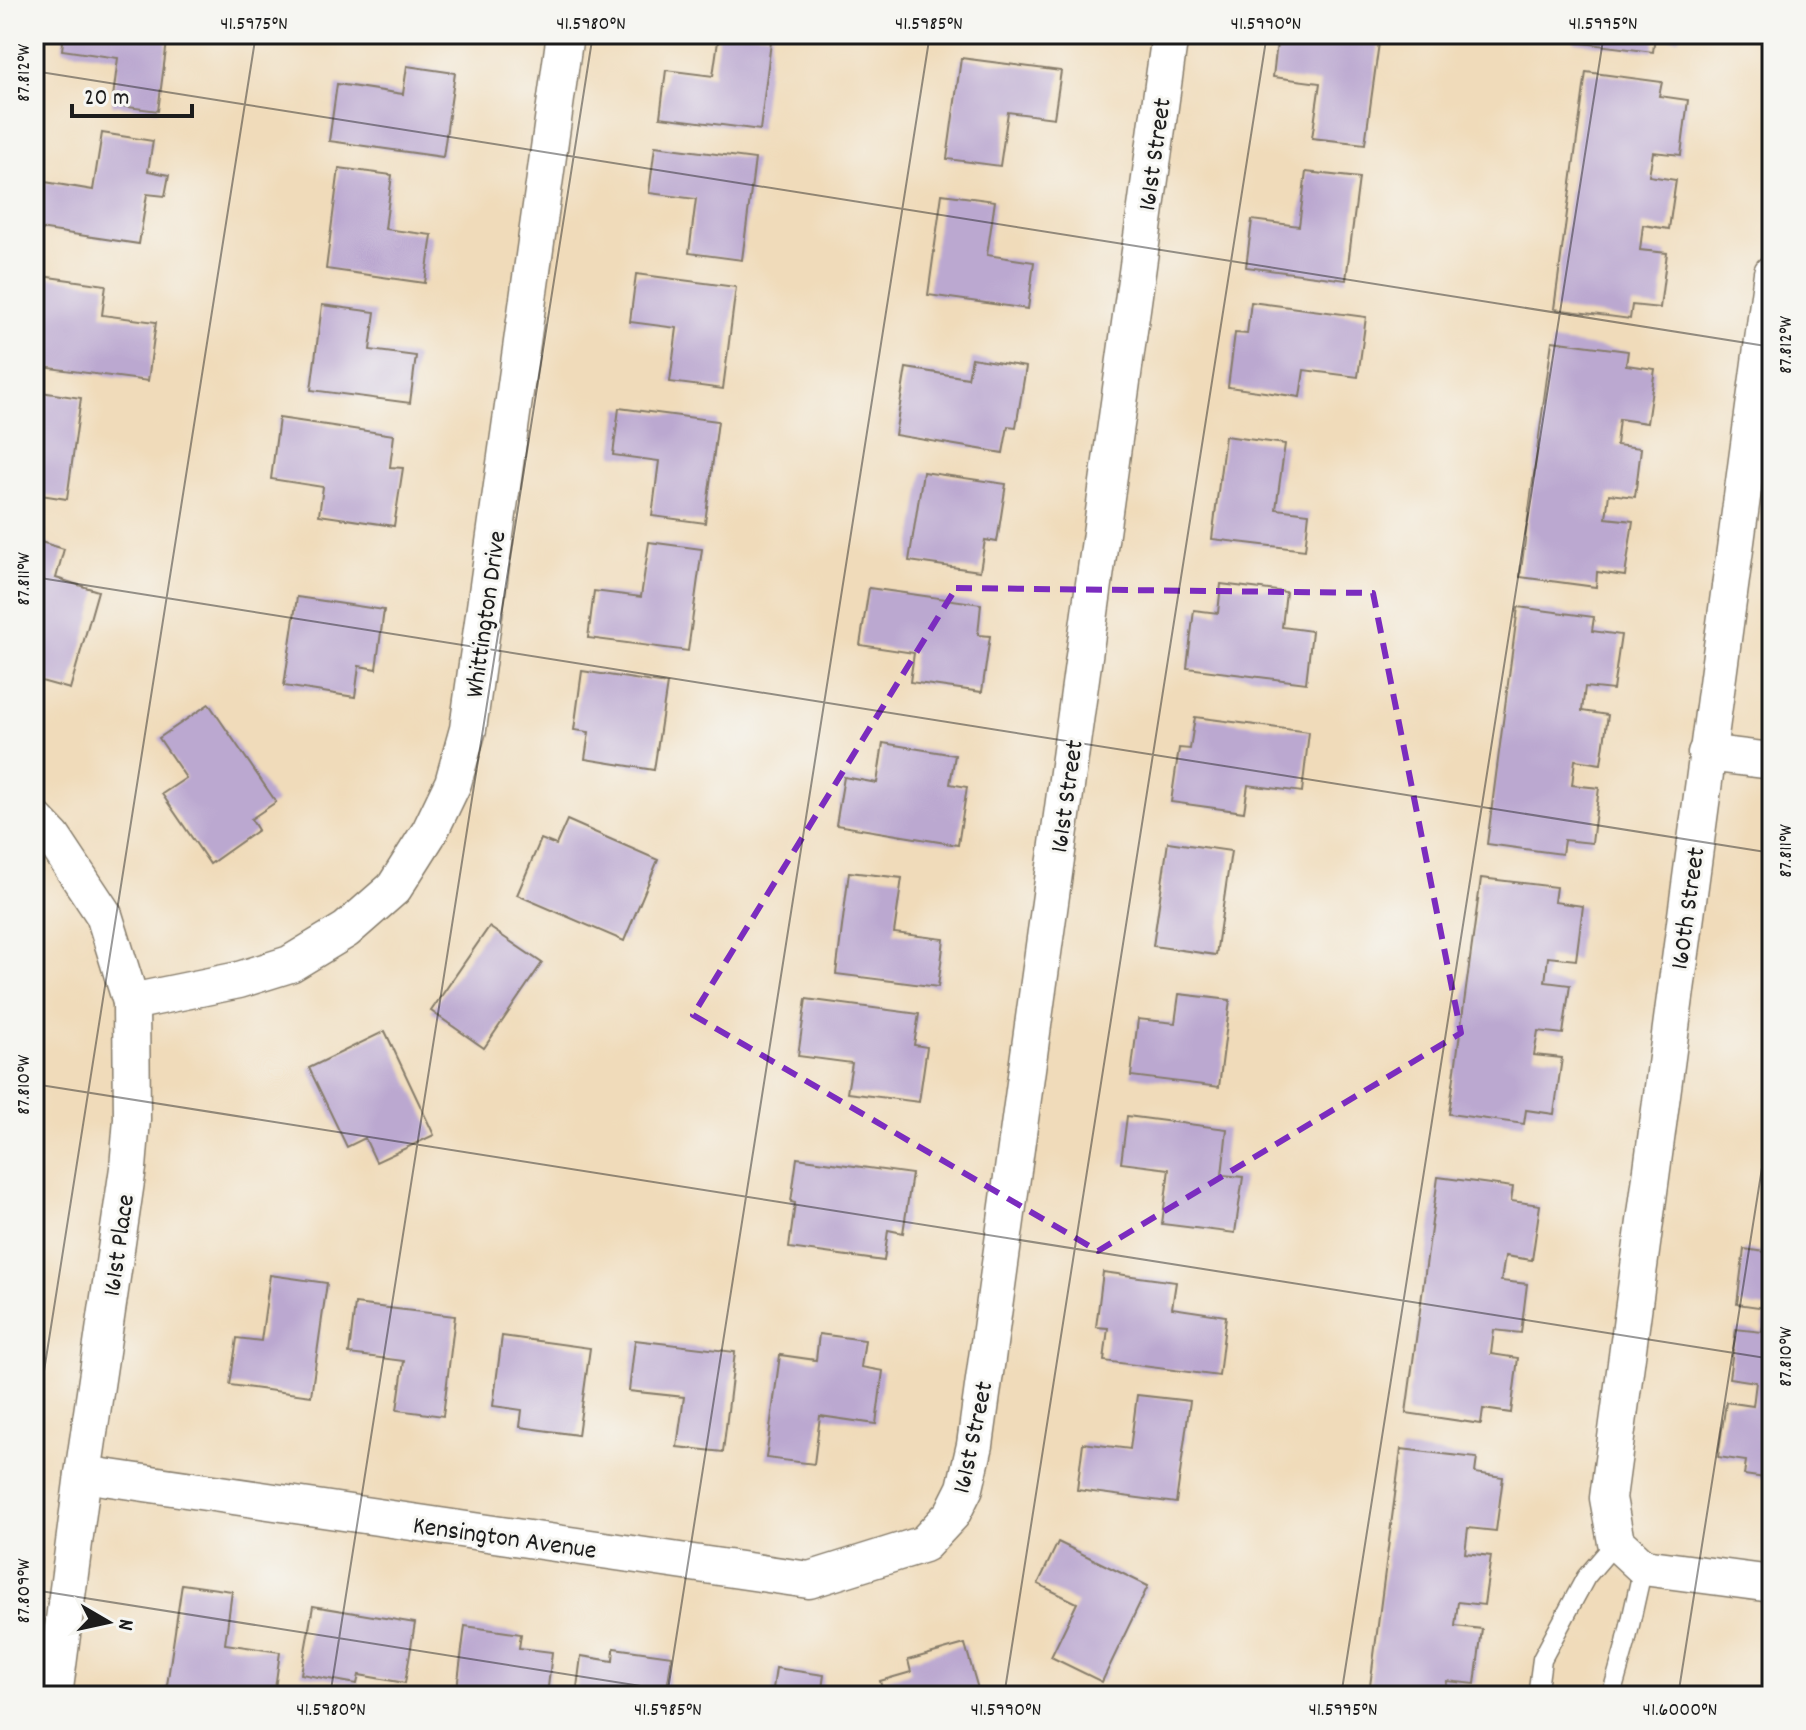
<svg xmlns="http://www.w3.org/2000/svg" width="1806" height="1730" font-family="Dekko,sans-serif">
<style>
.building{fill:#bba8d0}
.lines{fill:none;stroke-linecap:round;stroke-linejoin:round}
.service-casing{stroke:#867c6b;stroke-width:21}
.minor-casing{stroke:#867c6b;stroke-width:39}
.service{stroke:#fff;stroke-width:18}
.minor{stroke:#fff;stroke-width:36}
.marked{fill:none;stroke:#7b2cbf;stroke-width:6;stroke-dasharray:16 10;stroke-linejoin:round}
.ticks{fill:none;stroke:#1c1c1c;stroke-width:2;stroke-opacity:0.45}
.labels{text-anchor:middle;stroke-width:6;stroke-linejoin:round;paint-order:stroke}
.street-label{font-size:26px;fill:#1c1c1c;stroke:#f6f6f2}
.neatline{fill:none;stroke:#1c1c1c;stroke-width:3}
.ticks-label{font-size:20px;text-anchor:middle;fill:#1c1c1c}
</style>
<rect width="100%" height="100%" fill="#f6f6f2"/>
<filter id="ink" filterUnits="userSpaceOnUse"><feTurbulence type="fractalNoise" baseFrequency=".0125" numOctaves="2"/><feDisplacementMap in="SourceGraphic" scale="16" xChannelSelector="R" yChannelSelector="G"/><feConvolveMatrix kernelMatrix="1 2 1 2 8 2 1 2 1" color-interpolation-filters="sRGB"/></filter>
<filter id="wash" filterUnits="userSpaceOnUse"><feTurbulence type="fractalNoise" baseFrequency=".006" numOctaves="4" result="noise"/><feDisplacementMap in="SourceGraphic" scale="32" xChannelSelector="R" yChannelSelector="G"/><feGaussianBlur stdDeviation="1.8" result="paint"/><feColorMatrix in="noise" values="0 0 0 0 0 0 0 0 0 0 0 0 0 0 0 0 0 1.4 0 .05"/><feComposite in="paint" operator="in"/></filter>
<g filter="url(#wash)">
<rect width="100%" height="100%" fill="#f0dbba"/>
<g id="blocks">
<g class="building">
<path d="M64 34H168L158 111 112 105 118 58 62 50Z"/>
<path d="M719 34H772L760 130 660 117 666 70 713 76Z"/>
<path d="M1278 34H1313L1379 43 1365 144 1312 138 1320 83 1273 77Z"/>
<path d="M1575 34H1679V39L1655 36 1653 52 1574 42Z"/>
<path d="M961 58 1061 71 1054 118 1008 112 1000 166 947 159Z"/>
<path d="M407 66 455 73 443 157 329 141 337 84 403 94Z"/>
<path d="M1586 72 1662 82 1659 96 1688 100 1681 155 1653 152 1649 176 1676 180 1669 229 1643 225 1640 250 1667 253 1660 308 1632 305 1630 319 1554 309Z"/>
<path d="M102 133 153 141 148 171 169 175 165 196 147 194 139 244 39 229 45 182 93 190Z"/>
<path d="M655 146 755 159 742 260 689 253 696 199 649 193Z"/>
<path d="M339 168 392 175 385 229 432 235 425 283 326 269Z"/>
<path d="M1306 172 1359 178 1346 280 1246 267 1252 220 1299 226Z"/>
<path d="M942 194 995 201 987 255 1034 262 1028 309 928 295Z"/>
<path d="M636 274 736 287 723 389 670 382 677 328 630 322Z"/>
<path d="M34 275 106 285 102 315 156 322 148 381 34 366 38 334 34 333Z"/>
<path d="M1251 302 1366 317 1358 377 1304 370 1300 397 1228 387 1235 333 1247 334Z"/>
<path d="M322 305 375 312 370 350 416 356 410 403 311 390Z"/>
<path d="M1552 341 1628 351 1626 365 1655 369 1647 423 1619 419 1616 445 1641 448 1635 497 1609 494 1606 518 1633 521 1625 576 1597 572 1596 587 1520 577Z"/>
<path d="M972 358 1026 367 1016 427 1008 426 1003 453 895 435 906 368 968 378Z"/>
<path d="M34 391 81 398 67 499 34 494Z"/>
<path d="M619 408 718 421 705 523 652 516 659 461 613 455Z"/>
<path d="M279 418 394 435 390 467 403 468 394 526 319 515 323 487 271 479Z"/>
<path d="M1225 436 1285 444 1276 509 1309 513 1305 550 1212 539Z"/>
<path d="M923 472 1006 484 997 542 985 540 980 571 909 561Z"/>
<path d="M34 540 64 549 56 578 98 591 70 689 34 679V635L36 627 34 626Z"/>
<path d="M649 542 702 549 688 651 588 638 594 591 641 597Z"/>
<path d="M1221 584 1286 592 1282 627 1312 631 1306 683 1187 668 1194 610 1218 613Z"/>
<path d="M869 588 981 604 978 635 990 636 982 692 910 682 914 653 860 645Z"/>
<path d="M297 597 384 610 376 669 359 666 355 697 284 686Z"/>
<path d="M1518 607 1594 617 1592 631 1621 635 1613 690 1585 687 1582 711 1608 715 1601 764 1575 760 1572 785 1599 788 1592 843 1564 840 1562 854 1487 844Z"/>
<path d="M582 671 667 684 654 770 585 759 589 732 574 730Z"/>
<path d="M209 704 276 802 251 819 258 830 210 864 162 794 186 778 159 738Z"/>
<path d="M1195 717 1309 732 1302 792 1248 785 1244 812 1171 802 1179 748 1190 749Z"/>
<path d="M883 743 955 755 950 784 967 787 958 845 836 825 844 777 877 783Z"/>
<path d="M567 820 658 860 624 941 517 895 541 839 556 845Z"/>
<path d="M1168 842 1231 851 1216 955 1153 946Z"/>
<path d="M849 872 902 878 894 933 944 939 938 987 836 974Z"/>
<path d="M1481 878 1556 887 1554 902 1583 906 1576 960 1548 957 1545 982 1570 985 1563 1034 1538 1031 1534 1055 1562 1058 1554 1114 1526 1110 1524 1124 1449 1114Z"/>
<path d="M489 927 542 963 484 1048 431 1011Z"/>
<path d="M1179 994 1230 1000 1219 1087 1131 1076 1138 1019 1175 1023Z"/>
<path d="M806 999 919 1014 914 1045 927 1047 919 1102 847 1093 852 1063 798 1056Z"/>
<path d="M385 1031 434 1135 376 1162 365 1138 347 1147 309 1068Z"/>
<path d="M1127 1116 1227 1129 1222 1175 1243 1177 1235 1233 1162 1224 1169 1169 1121 1163Z"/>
<path d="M797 1158 912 1174 903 1233 888 1230 884 1261 789 1248 795 1203 791 1202Z"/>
<path d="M1438 1177 1513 1187 1511 1201 1540 1205 1532 1260 1505 1256 1501 1281 1527 1284 1521 1333 1494 1330 1491 1354 1518 1358 1511 1413 1483 1409 1481 1424 1406 1413Z"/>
<path d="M1744 1249 1772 1253V1479L1744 1475 1746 1461 1718 1457 1726 1402 1753 1406 1756 1382 1729 1378 1736 1329 1762 1332 1766 1308 1737 1304Z"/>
<path d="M1103 1272 1176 1282 1172 1308 1226 1316 1219 1376 1104 1361 1108 1328 1096 1327Z"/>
<path d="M270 1275 327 1283 311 1396 230 1385 237 1338 261 1341Z"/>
<path d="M355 1304 455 1316 443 1416 397 1410 404 1361 349 1354Z"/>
<path d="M819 1334 865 1340 861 1367 883 1371 876 1424 820 1416 814 1464 766 1458 780 1355 816 1360Z"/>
<path d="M502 1336 590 1348 578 1435 520 1427 522 1410 493 1406Z"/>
<path d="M635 1340 735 1352 723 1452 677 1447 684 1397 629 1391Z"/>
<path d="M1137 1395 1190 1401 1176 1503 1077 1490 1083 1443 1130 1449Z"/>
<path d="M1401 1449 1477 1458 1475 1473 1503 1477 1496 1531 1468 1528 1465 1553 1491 1556 1484 1605 1458 1602 1455 1626 1482 1629 1475 1684 1447 1681 1445 1695 1370 1686Z"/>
<path d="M1058 1542 1148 1586 1102 1682 1051 1657 1077 1603 1038 1584Z"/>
<path d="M182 1584 232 1591 225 1644 280 1652 274 1696H193L166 1692Z"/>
<path d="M313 1606 415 1623 405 1683 359 1675 357 1684 301 1674Z"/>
<path d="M465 1626 521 1634 519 1648 552 1652 547 1696H456Z"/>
<path d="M965 1644 980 1696H884L880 1681 911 1672 908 1660Z"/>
<path d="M614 1648 672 1656 666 1696H576L581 1656 613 1661Z"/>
<path d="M776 1668 824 1675 821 1696H772Z"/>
</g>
</g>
</g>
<g filter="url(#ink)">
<use href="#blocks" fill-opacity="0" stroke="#867c6b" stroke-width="2"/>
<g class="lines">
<g class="service-casing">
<g id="service">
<path d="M1537 1696 1542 1659 1586 1577 1616 1542"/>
<path d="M1611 1696 1626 1643 1643 1567"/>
</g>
</g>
<g class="minor-casing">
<g id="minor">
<path d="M1772 273 1608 1498 1616 1542 1643 1567 1772 1584"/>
<path d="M1706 753 1772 761"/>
<path d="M34 818 53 838 104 915 131 1002 132 1119 128 1168 83 1474 54 1696"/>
<path d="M131 1002 239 980 290 964 346 930 394 888 430 831 453 783 468 729 565 34"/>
<path d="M83 1474 809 1580 924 1544 952 1514 965 1488 975 1445 1170 34"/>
</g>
</g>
<use href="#service" class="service"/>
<use href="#minor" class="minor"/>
</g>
</g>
<path class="marked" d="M956 588 1373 593 1461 1033 1098 1251 693 1015Z"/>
<path class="ticks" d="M34 71 1772 347M34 577 1772 853M34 1084 1772 1359M34 1434 256 34M34 1590 704 1696M330 1696 593 34M667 1696 930 34M1004 1696 1267 34M1341 1696 1604 34M1678 1696 1772 1105"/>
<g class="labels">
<g class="street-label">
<text transform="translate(1153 154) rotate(-82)" y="9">161st Street</text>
<text transform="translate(484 614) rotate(-82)" y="9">Whittington Drive</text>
<text transform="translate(1065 796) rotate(-82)" y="9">161st Street</text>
<text transform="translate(1686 908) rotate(-82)" y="9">160th Street</text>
<text transform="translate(117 1245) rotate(-82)" y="9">161st Place</text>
<text transform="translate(971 1437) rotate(-78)" y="9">161st Street</text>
<text transform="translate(505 1536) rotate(8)" y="9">Kensington Avenue</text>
</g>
</g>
<rect width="1806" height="1730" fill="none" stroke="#f6f6f2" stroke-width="88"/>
<g transform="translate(108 1622) rotate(99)" stroke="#f6f6f2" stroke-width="6" paint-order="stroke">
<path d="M0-6L14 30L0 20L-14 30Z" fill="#1c1c1c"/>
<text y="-12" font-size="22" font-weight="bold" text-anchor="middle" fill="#1c1c1c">N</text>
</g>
<path d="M72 104v12h120v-12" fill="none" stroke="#1c1c1c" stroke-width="4"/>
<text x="84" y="104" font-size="24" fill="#1c1c1c" stroke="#f6f6f2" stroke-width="6" paint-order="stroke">20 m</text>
<rect x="44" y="44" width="1718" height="1642" class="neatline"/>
<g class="ticks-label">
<text x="254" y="29">41.5975°N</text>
<text x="591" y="29">41.5980°N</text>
<text x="929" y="29">41.5985°N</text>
<text x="1266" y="29">41.5990°N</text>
<text x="1603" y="29">41.5995°N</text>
<text transform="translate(22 73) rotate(-90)" y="7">87.812°W</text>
<text transform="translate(1784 345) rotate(-90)" y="7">87.812°W</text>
<text transform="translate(22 579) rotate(-90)" y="7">87.811°W</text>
<text transform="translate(1784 851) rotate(-90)" y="7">87.811°W</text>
<text transform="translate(22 1085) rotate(-90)" y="7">87.810°W</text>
<text transform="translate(1784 1357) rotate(-90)" y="7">87.810°W</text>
<text transform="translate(22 1591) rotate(-90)" y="7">87.809°W</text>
<text x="331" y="1715">41.5980°N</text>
<text x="668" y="1715">41.5985°N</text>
<text x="1006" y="1715">41.5990°N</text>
<text x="1343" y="1715">41.5995°N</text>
<text x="1680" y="1715">41.6000°N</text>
</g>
</svg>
